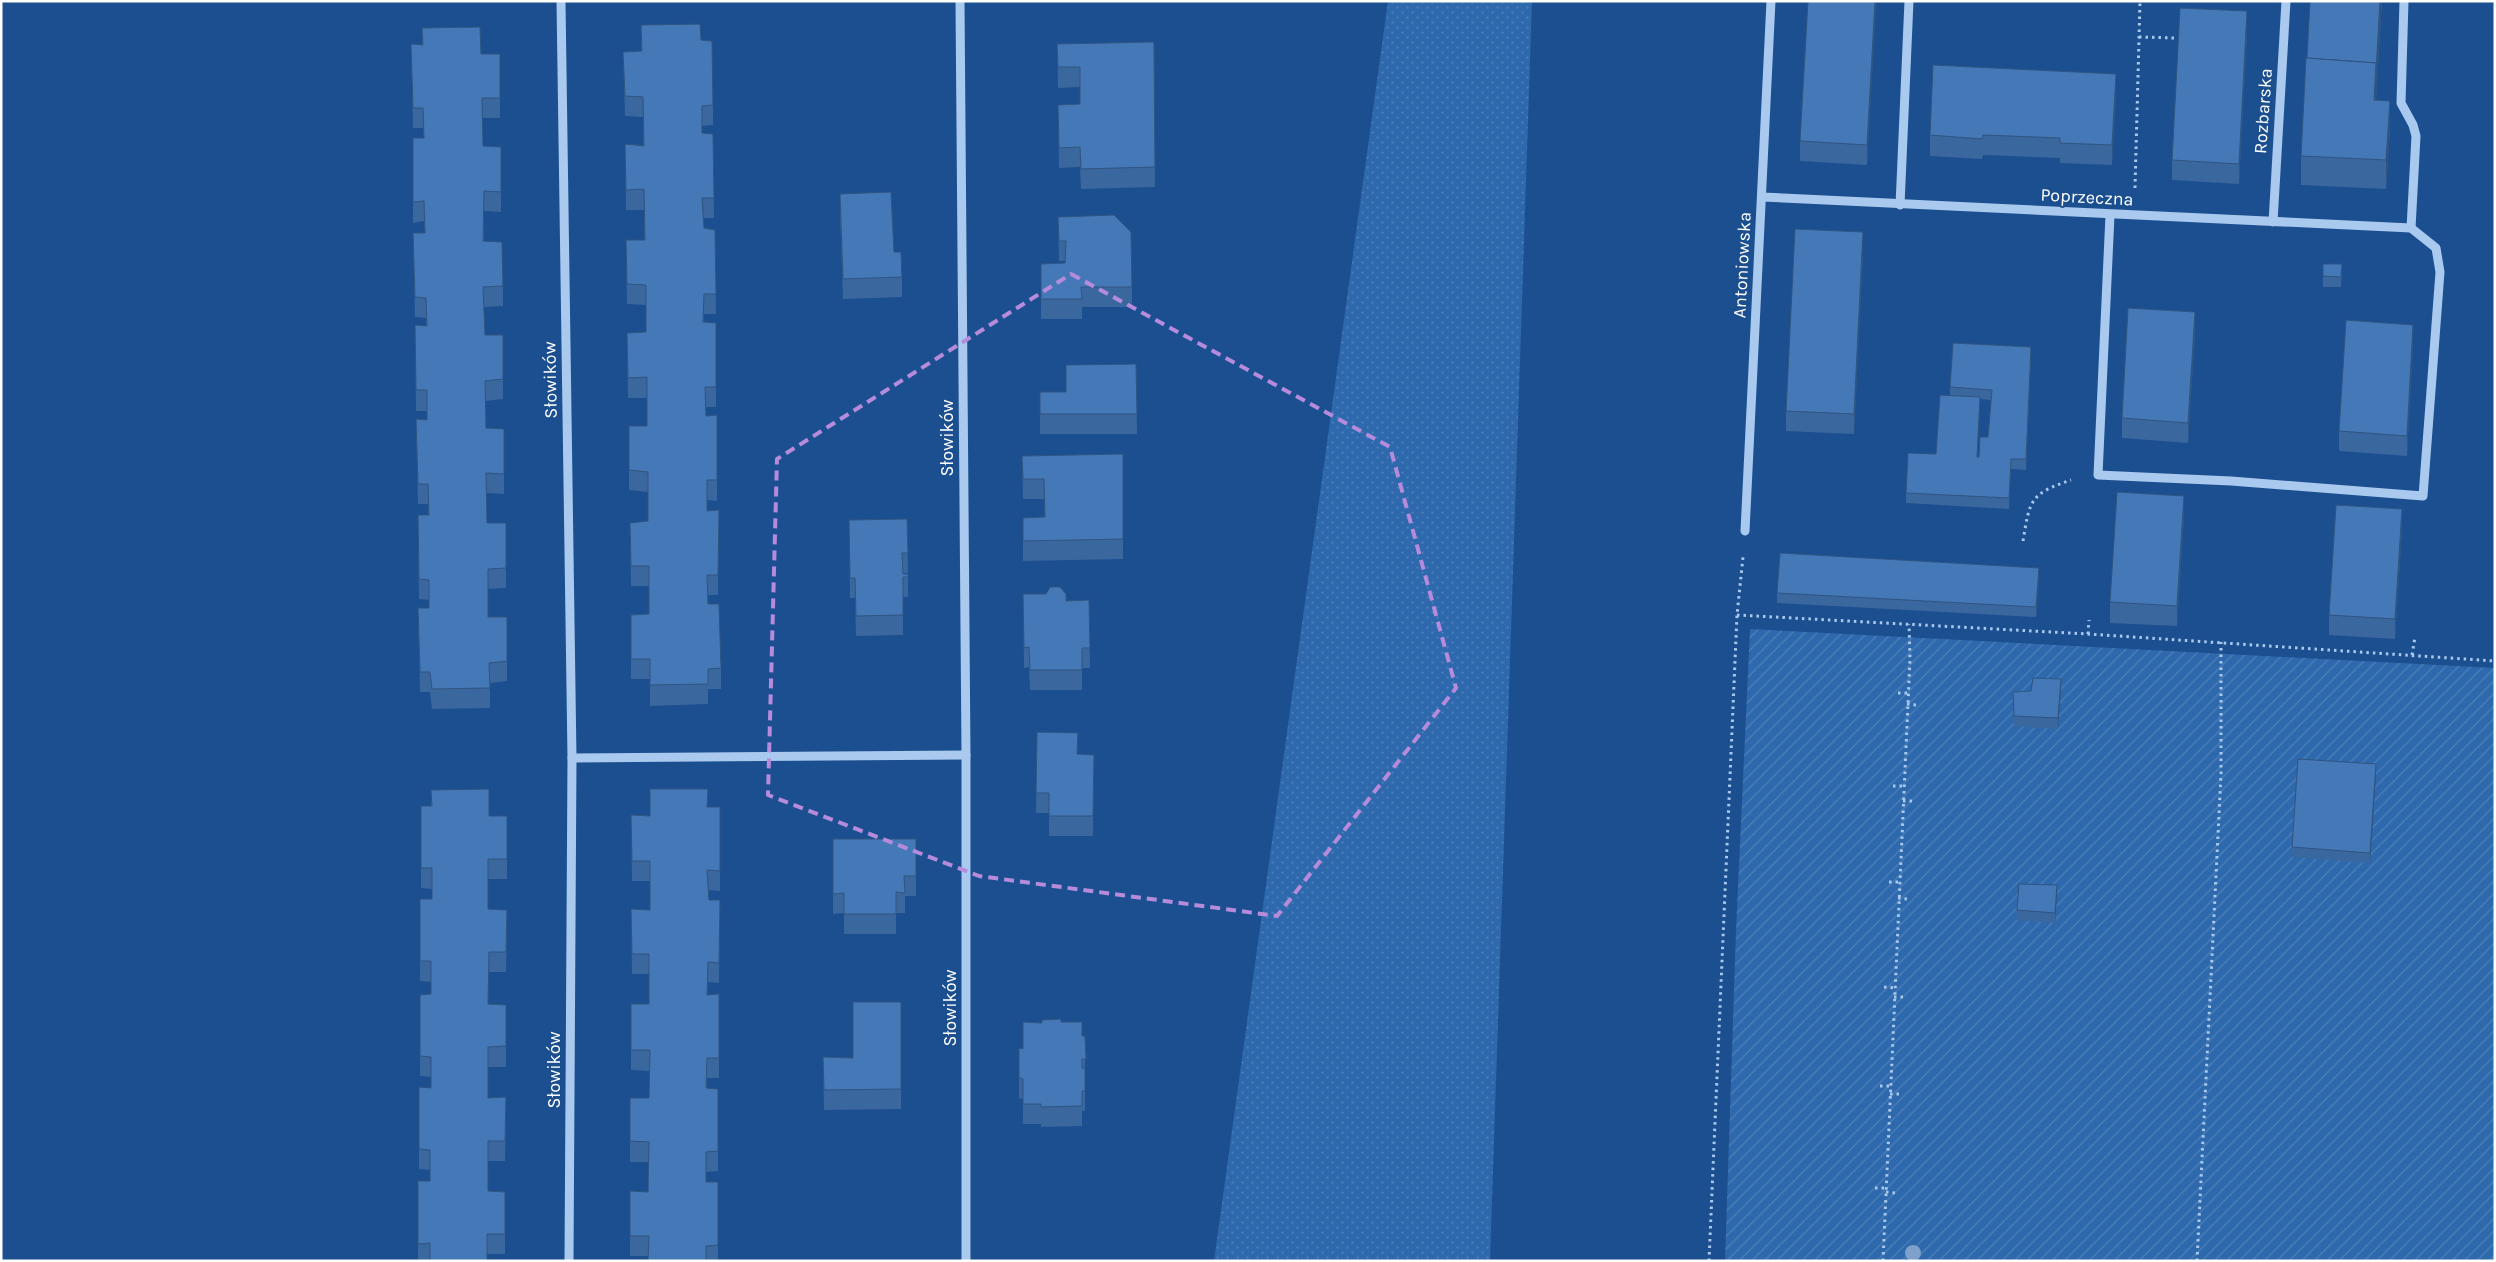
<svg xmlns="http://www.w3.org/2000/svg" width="2496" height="1262" font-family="Karla,sans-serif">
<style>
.grass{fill:url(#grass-dots)}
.garden{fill:url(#garden-furrows)}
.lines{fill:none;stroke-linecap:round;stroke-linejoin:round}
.path{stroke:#a9c9ee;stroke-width:3;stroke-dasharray:2.5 4;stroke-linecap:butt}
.minor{stroke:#a9c9ee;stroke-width:9}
.tree{fill:#7ea0ca}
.wall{fill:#3a679d;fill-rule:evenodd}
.shaded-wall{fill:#305480}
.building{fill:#4478b7;stroke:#305480}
.marked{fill:none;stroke:#b68bdc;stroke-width:4;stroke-dasharray:10 6;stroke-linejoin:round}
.labels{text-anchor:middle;stroke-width:4;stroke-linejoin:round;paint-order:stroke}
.street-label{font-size:18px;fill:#fff;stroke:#1b4f8f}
</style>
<defs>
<pattern id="grass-dots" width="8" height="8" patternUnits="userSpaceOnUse" patternTransform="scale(1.25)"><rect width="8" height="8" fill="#2e69ad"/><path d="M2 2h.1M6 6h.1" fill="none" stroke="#4d80b9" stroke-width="1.8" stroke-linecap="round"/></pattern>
<pattern id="garden-furrows" width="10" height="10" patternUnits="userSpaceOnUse" patternTransform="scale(1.25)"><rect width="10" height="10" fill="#2e69ad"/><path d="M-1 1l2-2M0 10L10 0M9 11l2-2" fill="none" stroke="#4d80b9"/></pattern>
</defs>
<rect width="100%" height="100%" fill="#1b4f8f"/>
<path class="grass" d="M1388 1H1532L1490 1261H1214Z"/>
<path class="garden" d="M1750 629 2495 668V1261H1725L1736 930Z"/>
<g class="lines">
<g class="path">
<path d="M2139 37 2176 38"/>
<path d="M2135 188 2140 1"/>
<path d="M2023 541C2030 499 2030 494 2071 480"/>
<path d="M1737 615 2088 634 2495 661"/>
<path d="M2088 634 2089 620"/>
<path d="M2412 655 2415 637"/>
<path d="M1898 693H1908"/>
<path d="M1907 704 1917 705"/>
<path d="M1893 786H1904"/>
<path d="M1903 801H1912"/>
<path d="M1889 882H1899"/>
<path d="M1898 898 1908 899"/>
<path d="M1884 987 1895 988"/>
<path d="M1894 997H1903"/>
<path d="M1880 1086H1890"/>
<path d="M1890 1094H1899"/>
<path d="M1875 1188H1886"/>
<path d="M1886 1192 1895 1193"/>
<path d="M1709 1261 1737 615 1743 557"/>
<path d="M1883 1261 1910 659 1909 624"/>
<path d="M2197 1261 2221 774V642"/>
</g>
<g class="minor">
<path d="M561 1 572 758"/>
<path d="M960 1 966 755V1261"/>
<path d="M2404 1 2401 103 2413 125 2416 136 2411 228"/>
<path d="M1762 197 2411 228"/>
<path d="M1900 205 1909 1"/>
<path d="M2110 215 2098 475 2231 481 2423 496 2440 272 2436 248 2411 228"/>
<path d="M2273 222 2286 1"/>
<path d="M1745 531 1771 1"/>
<path d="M569 1261 572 758 966 755"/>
</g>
</g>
<circle class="tree" cx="1913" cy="1253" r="8"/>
<g class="wall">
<path d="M1876 1 1867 165 1800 161V141Z"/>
<path d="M2382 1 2376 100 2390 130 2386 189 2301 185V156Z"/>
<path d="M641 25 701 40 713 105V125L702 126V133L713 134 714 218H703L704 228 715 230 716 314H704V322L716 323V407H706V416L717 415V501L707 500V511L719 510 718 595H708V604L721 668V689H708V704L650 706V679H631V615L649 614V586H631L630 523 648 521V492L629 490V426H647V398H628L627 333 646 332V305L627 304 626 240H644V210H626L625 144 643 145V117L625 116 623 52 641 51Z"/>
<path d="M422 28 481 54H500V118H482L483 146 501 147V212L484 211V241L503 286V306L484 307 485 335H503V399L486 401V428L504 429V494L487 493V523H506V588L488 589V617H507V681L490 683V708L432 709 430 692H420L418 608H429V600L419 599 418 535 428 515V504H418L416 419 427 420V411H416L415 325 426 326V318L415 317 413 233H425L424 221 413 223V202L424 138 423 128H413L411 44 422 45Z"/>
<path d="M2247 32 2239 184 2172 180V160Z"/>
<path d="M1154 42 1155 187 1081 189 1080 167 1059 168 1058 105 1080 104V87L1058 88 1057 44Z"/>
<path d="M2116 94 2112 165 2060 163V158L1983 155 1982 159 1930 156V135Z"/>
<path d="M840 194 894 252 902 277V297L843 299 840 214Z"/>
<path d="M1058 217 1132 287V307H1082V319H1041V264L1065 263V261H1059Z"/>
<path d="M1863 252 1854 434 1786 431V411Z"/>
<path d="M2342 264 2341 287H2323V276Z"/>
<path d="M2195 332 2188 443 2122 438V418Z"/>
<path d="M2413 345 2407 456 2339 451V431Z"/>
<path d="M2031 357 2026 470 2011 469 2009 509 1906 503V493L1936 454 1950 396V387ZM1980 399 1991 400 1988 437 1979 457H1977Z"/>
<path d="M1136 364 1137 434H1040V392H1066Z"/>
<path d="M1123 454V559L1023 561V518L1045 517 1044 499H1023L1022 456Z"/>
<path d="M2184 516 2177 626 2110 623V602Z"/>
<path d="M907 519 908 573H903V574H908V597H903V635L856 636 855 598H850L849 520Z"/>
<path d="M2402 529 2395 639 2329 635V615Z"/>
<path d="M2039 578 2036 617 1777 603V593Z"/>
<path d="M1023 594 1066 601 1089 600 1090 668H1082V690H1030L1029 667 1024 668Z"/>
<path d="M2061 689 2058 729 2014 726 2013 692Z"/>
<path d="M1037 732 1078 754 1094 755 1093 836H1049V813H1036Z"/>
<path d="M2376 774 2370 863 2292 857V847Z"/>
<path d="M431 790 489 816H507V879H488V909L507 930 506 972H489L488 1004 506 1005V1067H488V1098L506 1117 505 1161H488V1191L505 1192V1254H487V1261H418V1181H430V1170L419 1169V1087L431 1088V1077L420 1076V995L431 994V982L420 981V899H432V889L421 888V806H431Z"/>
<path d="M708 807H720V891L708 890 709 900H720L719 983 708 982 707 995 719 994V1078H707V1088L718 1089V1171L706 1172V1182H718V1261H648V1256H630V1191L648 1192V1162H630V1098H649V1071L631 1070V1004H649V974H632L631 909 650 910V881H632L631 815 650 816Z"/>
<path d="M833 839H916V896H905V913H896V934H844V913L833 914Z"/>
<path d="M2057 896 2055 923 2017 920V910Z"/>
<path d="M901 1002V1109L824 1110 823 1057 853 1058Z"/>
<path d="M1061 1022 1082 1036H1085V1111H1082V1126L1041 1127V1124H1023V1099L1019 1098V1048L1023 1049 1042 1023Z"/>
</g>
<g class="shaded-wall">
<path d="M1875 1 1876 12 1867 165V145Z"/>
<path d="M2380 1H2382L2374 129V100Z"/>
<path d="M2247 11V32L2239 184V164Z"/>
<path d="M2116 74V94L2112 165V145Z"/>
<path d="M2390 101V130L2386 189V160Z"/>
<path d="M1863 232V252L1854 434V414Z"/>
<path d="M2195 312V332L2188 443V423Z"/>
<path d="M2413 325V345L2407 456V436Z"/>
<path d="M2031 347V357L2026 470V459Z"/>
<path d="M1980 397V408L1977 467V457Z"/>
<path d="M2184 496V516L2177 626V606Z"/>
<path d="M2402 509V529L2395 639V619Z"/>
<path d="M2039 568V578L2036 617V607Z"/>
<path d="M2061 679V689L2058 729V718Z"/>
<path d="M2376 764V774L2370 863V853Z"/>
<path d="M2057 885V896L2055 923V913Z"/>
</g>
<g class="building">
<path d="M1808 1H1875L1867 145 1800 141Z"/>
<path d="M2310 1H2380L2376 72V63L2307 58Z"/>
<path d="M2180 8 2247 11 2239 164 2172 160Z"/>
<path d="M700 24 701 40 712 41 713 105 702 106V133L713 134 714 198H702L704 228 715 230 716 294H704L703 322 716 323V387H705L706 416 717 415V480H707V511L719 510 718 575H707L708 604H719L721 668 708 669V684L650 685V659H631V615L649 614V566H631L630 523 648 521V472L629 470V426H647V377L628 378 627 333 646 332V285L627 284 626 240H645L644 189 626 190 625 144 644 146 643 97 625 96 623 52 642 51 641 25Z"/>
<path d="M480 27 481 54H500V98H482L483 146 501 147V192L484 191 483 241 502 242 503 286 483 287 485 335H503V379L485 381 486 428 504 429V474L486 473 487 523H506V568L488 569V617H507V661L489 663 490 688 432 689 430 672H420L418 608H429V580L419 579 418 515H429L428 484H418L416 419 427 420V390H416L415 325 427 326 426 298 415 297 413 233H425L424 201 413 202V138H424L423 108H413L411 44 423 45 422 28Z"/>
<path d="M1154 42 1155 167 1081 169 1080 147 1059 148 1058 105 1080 104V67H1058L1057 44Z"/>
<path d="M2306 58 2376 63 2374 100 2390 101 2386 160 2301 156Z"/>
<path d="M1933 65 2116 74 2112 145 2060 143V138L1983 135 1982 139 1930 135Z"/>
<path d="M891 192 894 252H901L902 277 843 279 840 194Z"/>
<path d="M1114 215 1131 232 1132 287H1081L1082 299H1041V264L1065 263 1066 241H1059L1058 217Z"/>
<path d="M1795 229 1863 232 1854 414 1786 411Z"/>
<path d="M2323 264H2342L2341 277 2323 276Z"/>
<path d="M2128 308 2195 312 2188 423 2122 418Z"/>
<path d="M2346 320 2413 325 2407 436 2339 431Z"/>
<path d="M1953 343 2031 347 2026 459H2011L2009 498 1906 493 1908 453 1936 454 1940 395 1980 397 1977 457H1979L1980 437H1988L1992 390 1950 387Z"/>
<path d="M1136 364 1137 414H1040V392H1066V365Z"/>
<path d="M1123 454V539L1023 541V518L1045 517 1044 479H1023L1022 456Z"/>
<path d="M2117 492 2184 496 2177 606 2110 602Z"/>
<path d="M2336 505 2402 509 2395 619 2329 615Z"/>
<path d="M907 519 908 553H902L903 574H908V577H903V615L856 616 855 578H850L849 520Z"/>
<path d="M1780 553 2039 568 2036 607 1777 593Z"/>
<path d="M1050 587H1060L1066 594V601L1089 600 1090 648H1082V670H1030L1029 647 1024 648 1023 594H1046Z"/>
<path d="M2033 678 2061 679 2058 718 2014 716 2013 692 2031 691Z"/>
<path d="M1037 732 1078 733 1077 754 1094 755 1093 816H1049V793H1036Z"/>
<path d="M2298 759 2376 764 2370 853 2292 847Z"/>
<path d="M489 789V816H507V859H488V909L507 910 506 952H489L488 1004 506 1005V1046L488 1047V1098L506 1097 505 1141H488V1191L505 1192V1234H487V1261H430V1243L418 1244V1181H430V1150L419 1149V1087L431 1088V1057L420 1056V995L431 994V961H420V899H432V868H421V806H432L431 790Z"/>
<path d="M650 789H708L707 807H720V871L707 870 709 900H720L719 963 708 962 707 995 719 994V1058H707L706 1088 718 1089V1151L706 1152V1182H718V1245L706 1246V1261H648L649 1236H630V1191L648 1192 649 1142 630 1141V1098H649L650 1050H631V1004H649V954H632L631 909 650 910V861H632L631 815 650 816Z"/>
<path d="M833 839H916V876H904L905 893 896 892V914H844V893L833 894Z"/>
<path d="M2019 884 2057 885 2055 913 2017 910Z"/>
<path d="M853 1002H901V1089L824 1090 823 1057 853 1058Z"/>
<path d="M1061 1019V1022H1082V1036H1085L1086 1059H1082V1068H1085V1091H1082V1106L1041 1107V1104H1023V1079L1019 1078V1048L1023 1049V1022L1042 1023V1020Z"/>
</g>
<path class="marked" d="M1071 274 1390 447 1456 688 1277 916 979 876 768 795 777 459Z"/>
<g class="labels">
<g class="street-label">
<text transform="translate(2263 111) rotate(-86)" y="6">Rozbarska</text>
<text transform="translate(2087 197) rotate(3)" y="6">Poprzeczna</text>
<text transform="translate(1742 265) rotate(-87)" y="6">Antoniowska</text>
<text transform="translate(550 380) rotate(-91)" y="6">Słowików</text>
<text transform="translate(947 438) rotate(-90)" y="6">Słowików</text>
<text transform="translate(950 1008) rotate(-90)" y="6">Słowików</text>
<text transform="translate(554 1070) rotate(-90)" y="6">Słowików</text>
</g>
</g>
<rect width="2496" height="1262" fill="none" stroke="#ffffff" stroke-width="5"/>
</svg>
